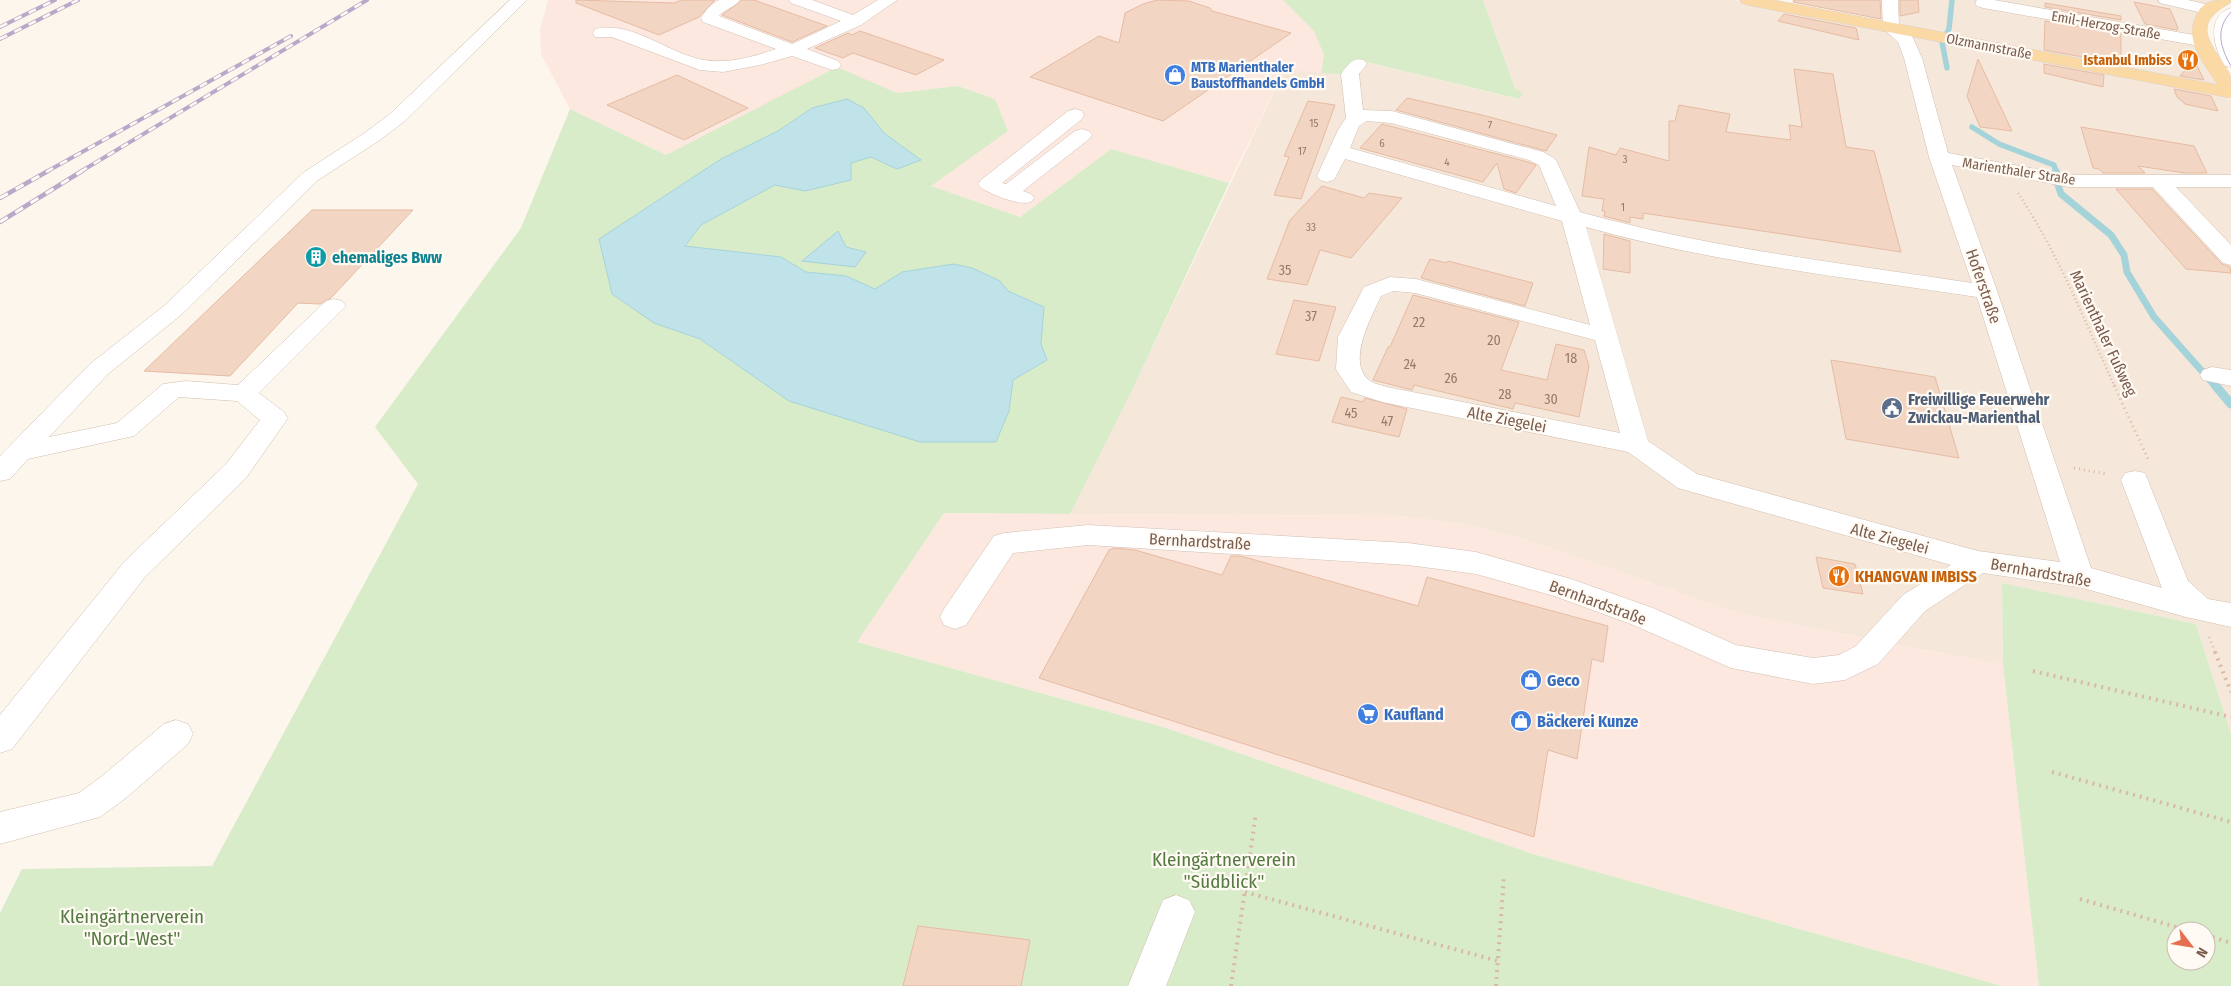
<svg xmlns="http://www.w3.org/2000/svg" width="2231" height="986" font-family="'Fira Sans Condensed',sans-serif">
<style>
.residential{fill:#f5e8da}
.commercial{fill:#fde8e0}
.green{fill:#d8ecc9;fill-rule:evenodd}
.water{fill:#bfe3e8;stroke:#a5d3da}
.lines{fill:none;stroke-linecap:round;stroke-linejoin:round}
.stream-far2{stroke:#a5d3da;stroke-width:5.5}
.stream-far1{stroke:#a5d3da;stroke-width:7}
.stream{stroke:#a5d3da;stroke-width:9}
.building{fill:#f3d5c3;stroke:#e6bba3}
.minor-casing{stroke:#d1beb0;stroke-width:1}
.major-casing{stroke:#dad1cd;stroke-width:1}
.path-far2{stroke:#d9b8a5;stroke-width:2.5;stroke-dasharray:1 3;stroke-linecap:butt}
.path-far1{stroke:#d9b8a5;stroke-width:3;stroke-dasharray:1 4;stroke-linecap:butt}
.path{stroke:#d9b8a5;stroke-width:4;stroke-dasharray:2 5;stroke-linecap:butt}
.minor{fill:#fff;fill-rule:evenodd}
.major{fill:#fbd9a5;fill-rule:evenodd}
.tram{stroke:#b9a8c9;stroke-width:1}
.rail-far1-casing{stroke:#b9a8c9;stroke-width:4}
.rail-casing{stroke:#b9a8c9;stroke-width:4.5}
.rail-far1{stroke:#fffaf3;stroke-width:2.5;stroke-dasharray:8;stroke-linecap:butt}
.rail{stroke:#fffaf3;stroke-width:3;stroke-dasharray:9;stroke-linecap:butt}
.labels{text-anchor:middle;stroke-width:4.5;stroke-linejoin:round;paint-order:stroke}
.far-number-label{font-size:11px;fill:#987a6a}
.far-street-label{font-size:14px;fill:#7a5c4d;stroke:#fffaf3}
.far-food-label{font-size:14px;font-weight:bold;fill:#c56008;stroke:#fffaf3;text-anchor:end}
.far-shop-label{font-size:14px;font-weight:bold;fill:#366cbe;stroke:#fffaf3;text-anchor:start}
.number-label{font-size:14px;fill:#987a6a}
.culture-label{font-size:16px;font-weight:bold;fill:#0d838f;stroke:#fffaf3;text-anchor:start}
.street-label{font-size:16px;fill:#7a5c4d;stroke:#fffaf3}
.service-label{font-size:16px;font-weight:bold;fill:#4e5e75;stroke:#fffaf3;text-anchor:start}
.food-label{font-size:16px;font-weight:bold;fill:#c56008;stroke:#fffaf3;text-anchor:start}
.shop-label{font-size:16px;font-weight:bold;fill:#366cbe;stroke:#fffaf3;text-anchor:start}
.near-park-label{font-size:19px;fill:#537a41;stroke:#fffaf3}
</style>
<rect width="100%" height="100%" fill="#fdf6ec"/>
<g class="residential">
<path d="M1483 0H1735L2219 94 2231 100V734L2196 624 2002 583 2003 665 1741 614 1523 539 1462 524 1399 516 1070 514 1136 382 1285 69 1341 74 1353 59 1518 99 1523 93 1515 88Z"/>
<path d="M1893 0H2223L2205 10 2198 25 2228 91 1894 27Z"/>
</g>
<g class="commercial">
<path d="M548 0H1283L1314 31 1324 55 1321 73 1285 69 1229 183 1111 149 1020 217 930 186 1008 131 995 99 958 86 897 93 837 68 666 155 570 109 541 54 540 30Z"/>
<path d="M944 513 1399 516 1462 524 1523 539 1741 614 2003 665 2039 986H2002L1533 854 1163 727 857 642Z"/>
</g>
<g class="green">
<path d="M1283 0H1483L1515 88 1523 93 1519 99 1354 59 1341 74 1321 73 1324 55 1314 31Z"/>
<path d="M837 67 897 93 958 86 995 99 1008 131 931 186 1020 217 1111 149 1229 183 1136 382 1070 514 944 513 857 642 1163 727 1533 854 2002 986H0V913L22 869 212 866 418 484 375 427 521 228 570 109 666 155ZM812 108H864L884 133 920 160 897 169 871 156 851 163V179L805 191 775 185 701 225 685 246 781 257 806 272 846 276 875 290 902 272 1000 281 1008 291 1044 307 1041 344 1047 360 1013 380 1009 411 789 401 700 339 654 323 599 239 721 159 778 131ZM838 232 846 247 803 261V260Z"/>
<path d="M2002 583 2196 624 2231 734V986H2039L2003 665ZM2176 931H2206V961H2176Z"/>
</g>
<g class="water">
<path d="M847 99 864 108 884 133 921 160 897 169 871 157 851 163V180L805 191 775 185 701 225 685 246 781 257 806 272 846 276 875 289 902 272 954 264 972 268 1000 281 1008 291 1044 307 1041 344 1047 360 1013 380 1009 411 996 442H920L789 401 700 339 654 323 612 294 599 239 721 159 778 131 812 108Z"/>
<path d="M838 231 846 247 866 252 855 267 802 261Z"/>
</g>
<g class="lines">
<g class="stream-far2">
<path d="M1947 68 1942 42 1949 29 1952 0"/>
<path d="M1972 127 1999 144 2054 165 2056 172"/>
</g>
<g class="stream-far1">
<path d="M2056 171 2057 174"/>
<path d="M2058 185 2061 194 2111 235 2124 255 2127 272 2154 317 2216 387"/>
</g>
<path class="stream" d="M2215 385 2231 404"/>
</g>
<g class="building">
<path d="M576 0 674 3 682 0H715L699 17 659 35 576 3Z"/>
<path d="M742 0H754L827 26 792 42 722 15Z"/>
<path d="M1157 0 1189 1 1210 8 1212 11 1291 33 1163 121 1030 77 1099 36 1119 43 1125 13 1143 4Z"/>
<path d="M1794 0H1880L1881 19 1793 2Z"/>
<path d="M1900 0H1918L1919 12 1900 16Z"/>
<path d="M2134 2 2170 9 2178 28 2177 30 2145 24Z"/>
<path d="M2045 3 2121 16V20L2045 7Z"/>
<path d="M1784 14 1856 28 1859 40 1778 21Z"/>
<path d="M2045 21 2121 34V64L2044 50Z"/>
<path d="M860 31 944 60 916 75 853 53 843 58 815 48 848 33 852 35Z"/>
<path d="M1978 59 2012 131 1980 127 1967 96Z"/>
<path d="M2194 60 2204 80 2180 76Z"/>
<path d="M2044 64 2104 75 2103 87 2044 73Z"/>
<path d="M1794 69 1833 74 1846 147 1874 151 1901 252 1643 213V219L1630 217V223L1604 216 1605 211H1602L1604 199 1582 196 1589 147 1616 155 1620 148 1669 161V121H1675L1679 105 1730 114 1726 132 1791 140 1789 125 1802 127Z"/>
<path d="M677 75 748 108 684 140 607 105Z"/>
<path d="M2174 89 2211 96 2218 111 2185 104 2177 97Z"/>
<path d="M1407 98 1482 115 1557 135 1546 151 1396 110Z"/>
<path d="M1308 101 1335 105 1301 199 1274 195 1289 157 1284 156Z"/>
<path d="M1382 124 1528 162 1536 165 1516 193 1504 189 1497 163 1483 182 1360 148Z"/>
<path d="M2081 127 2194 146 2207 173H2185L2138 166 2145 173H2103L2099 169 2093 168Z"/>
<path d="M1322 186 1364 198 1369 193 1402 198 1351 258 1320 250 1307 285 1267 279 1290 220Z"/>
<path d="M2116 189H2152L2222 264 2230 267 2231 273 2186 269Z"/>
<path d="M312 210H413L331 298 320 304 298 303 230 376 144 371Z"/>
<path d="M1604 234 1630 241V273L1603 269Z"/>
<path d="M1430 259 1447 263 1448 261 1533 283 1525 306 1421 278Z"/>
<path d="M1413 295 1519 322 1501 370 1547 380 1556 344 1584 350 1589 366 1579 417 1515 403 1513 409 1414 385 1412 390 1373 380 1388 347H1390Z"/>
<path d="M1294 300 1336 307 1319 361 1276 354Z"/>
<path d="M1831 360 1935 377 1959 458 1846 439Z"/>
<path d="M1341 397 1363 402 1365 398 1407 409 1399 437 1332 422Z"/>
<path d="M1114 548 1135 550 1222 575 1231 556H1241L1418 606 1427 577 1608 626 1603 662 1592 659 1577 759 1548 750 1534 837 1039 678 1109 550Z"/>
<path d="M1816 557 1855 564 1863 594 1823 588Z"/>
<path d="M918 926 1030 940 1021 986H903Z"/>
</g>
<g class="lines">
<g class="minor-casing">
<g id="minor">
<path d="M510 0H527L405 121 380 140 318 180 181 315 108 374 49 437 117 423 163 384 186 381 238 385 326 301 334 299 342 301 346 306 259 393 284 412 288 418 246 478 145 577 12 749 0 753V715L125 561 226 464 260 420 237 401 179 397 134 436 28 459 10 479 0 481V456L90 364 165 305 304 172 366 132 391 113Z"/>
<path d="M719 0H740C735 7 725 9 719 16L792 44 841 21 791 3 789 0H812L853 15 878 0H897L861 25 807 49 838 61 841 65 838 69 832 70 792 56 760 65 723 72 700 70 612 37H595L593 33 595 29C633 20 668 54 704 60 728 64 753 57 776 49L703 22 701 18C706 10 711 4 719 0Z"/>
<path d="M1882 0H1898L1899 26 1912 36 1922 58 1948 153 2069 175H2231V187H2176L2231 245V265L2223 263 2153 187H2069L1952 165 1994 282 2091 568 2162 588 2121 480 2125 473 2135 471 2145 473 2188 581 2208 599 2231 603V627L2186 617 2079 587 1983 573 1925 611 1878 664 1845 680 1813 684 1731 668 1631 624 1554 596 1476 574 1408 565 1088 545 1013 553 966 625 955 629 944 625 940 617 944 609 994 536 1004 533 1088 525 1408 543 1476 552 1571 579 1653 608 1736 645 1813 658 1839 655 1856 646 1903 595 1951 565 1678 488 1628 452 1382 402 1351 392 1339 374 1336 369 1338 337 1364 287 1390 277 1416 279 1590 325 1562 221 1345 159 1334 180 1327 182 1320 180 1317 176 1338 130 1346 118 1341 74C1348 65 1352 57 1364 60L1367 64 1359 74 1363 110 1392 111 1543 152 1554 158 1557 162 1580 212C1708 248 1841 263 1972 283L1929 157 1904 58 1898 42 1883 28ZM1366 121 1391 123 1529 160 1539 165 1556 206 1350 148 1359 126ZM1586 227C1713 263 1846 277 1977 297L2060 562 1978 551 1697 474 1648 441ZM1393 291 1415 293 1595 340 1620 433 1387 387C1382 385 1373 384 1369 380 1346 362 1372 316 1381 296Z"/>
<path d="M1977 0H1994L2200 36 2206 37 2209 41 2206 45 2200 46 1983 8 1977 6 1975 3Z"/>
<path d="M2158 0H2188L2213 6 2215 9 2213 12 2207 14 2160 3Z"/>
<path d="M2231 8V67L2225 66C2214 50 2205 15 2231 8Z"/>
<path d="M1075 109 1082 111 1084 115 1082 119 1002 183 1006 184 1075 131 1082 129 1089 131 1092 135 1089 139 1023 191 1031 194 1034 198 1031 202C1018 206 994 195 981 188L978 184 981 180 1068 111Z"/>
<path d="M2212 367 2231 370V386L2203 380 2200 375 2203 370Z"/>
<path d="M176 720 188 724 193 734 188 744 126 798 100 817 0 844V812L79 793 102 776 164 724Z"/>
<path d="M1176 895 1189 900 1195 912 1166 986H1128L1163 900Z"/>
</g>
</g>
<g class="major-casing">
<path id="major" d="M1740 0H1773L2218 85C2204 62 2184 43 2196 16 2203 0 2215 0 2231 0L2230 3C2186 27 2216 46 2230 75 2231 81 2231 91 2231 98L1748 5 1742 3Z"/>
</g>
<path class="path-far2" d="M2018 193C2058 253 2085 322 2115 387"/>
<g class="path-far1">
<path d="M2114 385 2148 459"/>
<path d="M2074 468 2107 474"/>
<path d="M2209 637 2216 654"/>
</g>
<g class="path">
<path d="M2215 652 2231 692"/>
<path d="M2033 671 2231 717"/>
<path d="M2052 772 2231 822"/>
<path d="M1245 892 1498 961"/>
<path d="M2080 899 2190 931"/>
<path d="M2206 935 2231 943"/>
<path d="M1231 986 1256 813"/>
<path d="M1496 986 1504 876"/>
</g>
<use href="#minor" class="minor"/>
<use href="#major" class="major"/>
<path class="tram" d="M2231 12C2215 29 2220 47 2231 66"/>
<g class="rail-far1-casing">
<g id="rail-far1">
<path d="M0 27 55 0"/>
<path d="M0 39 78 0"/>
<path d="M46 172 291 36"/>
<path d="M80 172 367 0"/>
</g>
</g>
<g class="rail-casing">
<g id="rail">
<path d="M0 198 48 171"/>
<path d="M0 222 82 171"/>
</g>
</g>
<use href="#rail-far1" class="rail-far1"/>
<use href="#rail" class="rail"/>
</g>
<defs>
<g id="restaurant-disc" transform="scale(1.125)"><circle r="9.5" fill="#e8710a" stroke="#fffaf3"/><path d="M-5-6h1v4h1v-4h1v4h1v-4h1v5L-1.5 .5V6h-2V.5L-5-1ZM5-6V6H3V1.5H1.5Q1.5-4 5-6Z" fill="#fff"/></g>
<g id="shop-disc" transform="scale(1.125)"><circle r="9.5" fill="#3f7fe0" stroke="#fffaf3"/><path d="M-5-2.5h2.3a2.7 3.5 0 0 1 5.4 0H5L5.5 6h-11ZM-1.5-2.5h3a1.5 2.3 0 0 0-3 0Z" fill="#fff"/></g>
<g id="building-disc" transform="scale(1.125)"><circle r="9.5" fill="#0f9aa8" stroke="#fffaf3"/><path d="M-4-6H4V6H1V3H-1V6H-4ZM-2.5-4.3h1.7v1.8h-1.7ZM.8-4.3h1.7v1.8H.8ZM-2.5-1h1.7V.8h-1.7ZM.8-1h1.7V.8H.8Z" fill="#fff"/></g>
<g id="civic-disc" transform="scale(1.125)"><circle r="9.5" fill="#5c6f8a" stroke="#fffaf3"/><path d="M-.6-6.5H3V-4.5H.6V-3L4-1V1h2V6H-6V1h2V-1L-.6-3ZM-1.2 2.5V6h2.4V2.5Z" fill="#fff"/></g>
<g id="supermarket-disc" transform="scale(1.125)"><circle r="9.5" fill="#3f7fe0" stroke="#fffaf3"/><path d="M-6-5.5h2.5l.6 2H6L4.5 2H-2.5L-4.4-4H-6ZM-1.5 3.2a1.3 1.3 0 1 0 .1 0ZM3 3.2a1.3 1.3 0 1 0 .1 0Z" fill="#fff"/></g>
</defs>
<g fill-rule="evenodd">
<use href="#restaurant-disc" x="2188" y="60"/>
<use href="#shop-disc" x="1175" y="75"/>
<use href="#building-disc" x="316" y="257"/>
<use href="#civic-disc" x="1892" y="408"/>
<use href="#restaurant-disc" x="1839" y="576"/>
<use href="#shop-disc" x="1531" y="680"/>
<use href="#supermarket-disc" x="1368" y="714"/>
<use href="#shop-disc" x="1521" y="721"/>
</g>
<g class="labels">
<g class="far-number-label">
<text x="1314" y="127">15</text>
<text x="1490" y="129">7</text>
<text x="1382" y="147">6</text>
<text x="1302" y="155">17</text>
<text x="1625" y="163">3</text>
<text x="1447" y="166">4</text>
<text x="1623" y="211">1</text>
<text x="1311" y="231">33</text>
</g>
<g class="far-street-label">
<text transform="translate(2106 25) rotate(10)" y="5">Emil-Herzog-Straße</text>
<text transform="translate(1989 46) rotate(11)" y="5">Olzmannstraße</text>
<text transform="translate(2019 171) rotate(9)" y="5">Marienthaler Straße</text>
</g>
<g class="far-food-label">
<text x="2172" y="65">Istanbul Imbiss</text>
</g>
<g class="far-shop-label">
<text x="1191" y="72">MTB Marienthaler<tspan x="1191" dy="16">Baustoffhandels GmbH</tspan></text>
</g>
<g class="number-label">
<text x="1285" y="275">35</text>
<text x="1311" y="321">37</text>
<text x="1419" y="327">22</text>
<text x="1494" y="345">20</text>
<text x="1571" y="363">18</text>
<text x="1410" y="369">24</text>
<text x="1451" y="383">26</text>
<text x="1505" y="399">28</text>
<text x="1551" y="404">30</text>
<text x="1351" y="418">45</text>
<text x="1387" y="426">47</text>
</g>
<g class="culture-label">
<text x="332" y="263">ehemaliges Bww</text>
</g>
<g class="street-label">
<text transform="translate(1984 286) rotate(71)" y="6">Hoferstraße</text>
<text transform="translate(2104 333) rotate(65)" y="6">Marienthaler Fußweg</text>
<text transform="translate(1507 419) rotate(11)" y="6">Alte Ziegelei</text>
<text transform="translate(1890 538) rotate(15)" y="6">Alte Ziegelei</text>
<text transform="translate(1200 541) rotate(3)" y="6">Bernhardstraße</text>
<text transform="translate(2041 572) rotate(10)" y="6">Bernhardstraße</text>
<text transform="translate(1598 602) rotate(20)" y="6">Bernhardstraße</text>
</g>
<g class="service-label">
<text x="1908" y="405">Freiwillige Feuerwehr<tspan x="1908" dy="18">Zwickau-Marienthal</tspan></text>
</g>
<g class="food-label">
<text x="1855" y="582">KHANGVAN IMBISS</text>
</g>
<g class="shop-label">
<text x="1547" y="686">Geco</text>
<text x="1384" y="720">Kaufland</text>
<text x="1537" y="727">Bäckerei Kunze</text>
</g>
<g class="near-park-label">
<text x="1224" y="866">Kleingärtnerverein<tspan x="1224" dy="22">"Südblick"</tspan></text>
<text x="132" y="923">Kleingärtnerverein<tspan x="132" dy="22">"Nord-West"</tspan></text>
</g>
</g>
<g transform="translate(2191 946) rotate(121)"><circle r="24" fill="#fffaf3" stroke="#cabbb1"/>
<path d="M0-4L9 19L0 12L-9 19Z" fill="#e76f51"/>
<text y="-8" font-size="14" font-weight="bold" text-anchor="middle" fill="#7a5c4d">N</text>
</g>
</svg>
